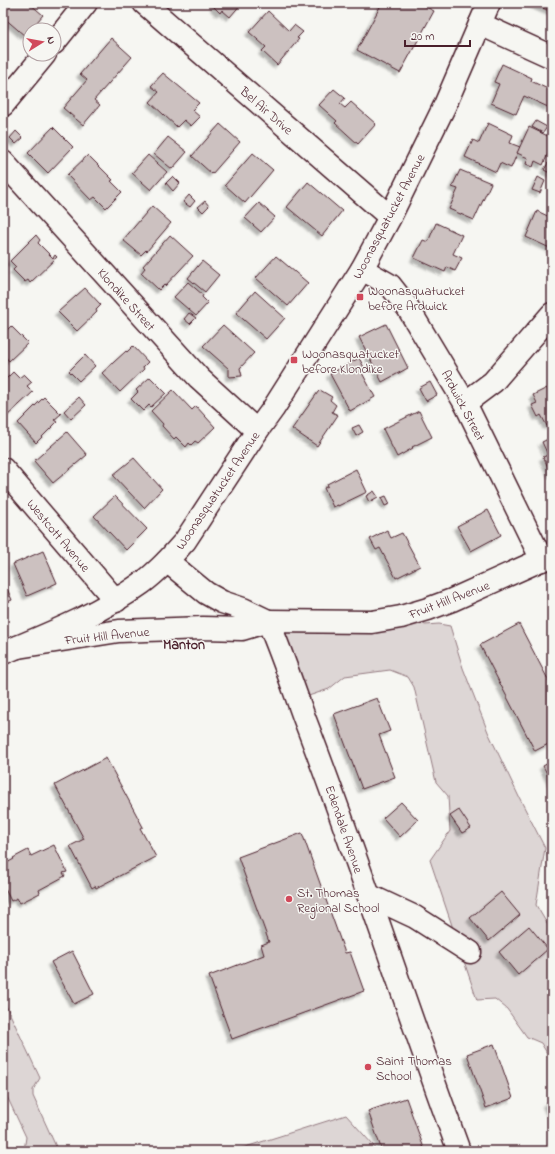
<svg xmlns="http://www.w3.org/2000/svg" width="555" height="1154" font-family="'Indie Flower',sans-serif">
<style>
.green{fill:#ddd6d5;stroke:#947a80}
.building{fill:#ccc1c0;stroke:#4a1f2b;filter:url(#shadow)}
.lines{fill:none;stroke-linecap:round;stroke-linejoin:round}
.minor-casing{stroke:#4a1f2b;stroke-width:25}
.tertiary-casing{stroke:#4a1f2b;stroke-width:25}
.secondary-casing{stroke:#4a1f2b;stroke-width:25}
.minor{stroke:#f6f6f2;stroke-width:22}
.tertiary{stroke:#f6f6f2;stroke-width:22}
.secondary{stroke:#f6f6f2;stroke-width:22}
.poi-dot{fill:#d1495b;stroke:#f6f6f2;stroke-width:1.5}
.labels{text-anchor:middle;stroke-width:3;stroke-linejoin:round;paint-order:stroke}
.street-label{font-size:13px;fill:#4a1f2b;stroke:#f6f6f2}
.poi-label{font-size:13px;fill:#4a1f2b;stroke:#f6f6f2;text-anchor:start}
.neighbourhood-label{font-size:14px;font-weight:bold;fill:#4a1f2b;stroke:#f6f6f2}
</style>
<defs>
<filter id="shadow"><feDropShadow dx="-3.5" dy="3.5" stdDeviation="1" flood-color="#0004"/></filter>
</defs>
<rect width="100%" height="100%" fill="#f6f6f2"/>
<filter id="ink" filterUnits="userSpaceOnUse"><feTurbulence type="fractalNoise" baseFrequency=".025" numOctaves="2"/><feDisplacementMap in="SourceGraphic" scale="8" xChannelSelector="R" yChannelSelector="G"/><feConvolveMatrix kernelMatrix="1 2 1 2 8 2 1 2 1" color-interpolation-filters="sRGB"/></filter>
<g filter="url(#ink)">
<g class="green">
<path d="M409 615 425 625 439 624 450 626 463 668 488 732 519 797 545 848 536 905 552 932V1091L548 1055 541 1043 527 1037 507 1009 495 999 477 1000 430 860 450 831 448 796 436 782 414 687 408 677 390 670 345 676 329 689 294 701 283 629Z"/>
<path d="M3 999 40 1078 33 1090V1096L58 1151H24L26 1137 3 1088Z"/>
<path d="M346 1115 373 1145 376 1151 236 1150Z"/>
</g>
<g class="building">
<path d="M6 3H29L43 15 25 36 3 17V7Z"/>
<path d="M214 3H242L230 17 222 10 220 13 214 7 215 5Z"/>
<path d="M382 3H419L434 11 400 73 357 50Z"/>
<path d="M530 3H552V12Z"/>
<path d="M268 11 289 31 294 25 303 32 297 38 299 39 277 65 262 51 266 47 249 32Z"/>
<path d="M111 38 132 57 94 100 100 105 83 125 63 108 87 80 80 74Z"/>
<path d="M502 64 532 78 531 81 552 91V99L548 107 524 96 516 114 491 103 499 84 494 82Z"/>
<path d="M163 73 199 103 192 110 200 117 191 126 184 120 177 127 150 102 159 92 151 86Z"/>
<path d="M334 89 345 98 340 104 345 108 351 102 376 124 358 144 335 123 337 121 319 105Z"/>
<path d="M536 121 547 127 543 133 532 127Z"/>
<path d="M488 123 513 135 510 143 520 147 511 168 500 163 496 172 465 157 473 140 479 143Z"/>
<path d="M220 124 240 142 212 174 192 156Z"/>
<path d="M53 127 73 147 48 173 28 153Z"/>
<path d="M529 127 552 138V145L543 165 535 161 533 167 526 164 528 158 517 153Z"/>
<path d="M16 131 23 138 16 144 10 138Z"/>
<path d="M168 137 187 152 172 169 154 154Z"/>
<path d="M253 153 273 170 245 203 225 185Z"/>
<path d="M88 155 113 180 111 181 122 192 106 208 95 197 91 200 67 175Z"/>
<path d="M148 155 167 172 151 190 132 173Z"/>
<path d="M548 163 552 164V174L544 170Z"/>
<path d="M460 170 491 183 474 220 449 209 458 189 452 187Z"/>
<path d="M173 176 180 183 173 191 166 183Z"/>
<path d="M538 177 545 181 540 193 532 190Z"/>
<path d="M308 182 342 211 322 236 287 207Z"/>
<path d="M189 195 195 201 190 207 183 202Z"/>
<path d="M205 201 209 206 203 212 198 207Z"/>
<path d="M259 203 275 217 261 232 245 218Z"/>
<path d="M152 206 171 223 147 251 146 250 141 255 123 240Z"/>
<path d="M537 211 552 218V249L526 237Z"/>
<path d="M436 223 462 235 453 254 462 258 455 271 447 267 445 272 414 258 423 240 428 242Z"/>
<path d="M36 235 40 240 38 243 53 258 55 255 57 257 30 283 28 280 25 282 13 270 16 267 10 261Z"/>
<path d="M170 235 193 256 165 286 164 285 159 290 141 273 145 268 143 266Z"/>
<path d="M276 256 308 283 288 306 256 278Z"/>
<path d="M202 261 219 275 205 292 188 278Z"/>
<path d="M188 282 203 295 202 297 208 303 196 316 174 297Z"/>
<path d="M85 288 101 305 96 310 97 312 77 331 58 312Z"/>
<path d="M255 291 285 318 266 339 236 313Z"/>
<path d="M189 313 196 318 190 324 184 319Z"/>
<path d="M386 324 408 368 382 382 359 337Z"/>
<path d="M223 325 254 353 240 368 242 376 229 377V369L203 346Z"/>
<path d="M11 326 28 343 9 361 3 354V334Z"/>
<path d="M133 346 148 362 143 367 144 369 120 392 102 373 126 351 127 352Z"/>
<path d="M85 355 95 366 79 381 69 371Z"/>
<path d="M359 358 365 369 361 371 375 397 350 411 330 374Z"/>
<path d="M13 372 19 378 24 374 32 382 27 386 33 392 6 417 3 414V382Z"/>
<path d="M150 377 166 393 151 407 149 405 143 411 131 399 138 392 136 390Z"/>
<path d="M430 382 437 395 426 401 419 388Z"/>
<path d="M547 388 552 398V424L547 426 541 415 538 417 532 405 537 403 533 395Z"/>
<path d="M173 390 192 410 196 406 215 427 198 443 195 441 191 445 189 443 186 447 176 437 174 439 162 426 163 424 151 411Z"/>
<path d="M320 390 332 397 330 400 336 405 332 412 338 415 317 446 292 429 318 392Z"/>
<path d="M44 397 61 414 54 420 57 422 36 443 18 423Z"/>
<path d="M79 397 86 405 71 419 64 411Z"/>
<path d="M419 411 432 437 412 447 413 448 397 457 383 429Z"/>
<path d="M359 425 363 432 356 436 352 428Z"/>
<path d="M67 432 87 455 53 483 34 461Z"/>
<path d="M552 437V475L543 457 548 455 542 442Z"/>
<path d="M134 458 162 489 144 508 113 475Z"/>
<path d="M356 469 367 492 338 506V505L333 507 324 488 328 486 327 484Z"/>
<path d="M374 491 378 497 369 502 366 496Z"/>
<path d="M115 496 147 529 126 550 94 516Z"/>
<path d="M386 496 390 504 385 506 381 498Z"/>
<path d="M488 510 501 535 471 551 457 526Z"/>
<path d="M387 530 391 538 402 533 420 566 396 578 380 548 376 550 370 539Z"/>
<path d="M43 551 57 583 27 596 13 564Z"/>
<path d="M3 579 12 600 3 604Z"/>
<path d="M519 624 552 687V742L535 751 480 645Z"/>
<path d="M377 698 390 731 379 735 395 777 362 789 334 714Z"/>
<path d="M106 758 143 827 140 828 156 857 96 888 95 886 92 888 70 846 84 839 55 785Z"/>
<path d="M552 761V783L543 766Z"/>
<path d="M401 802 418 820 400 837 383 818Z"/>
<path d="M459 810 471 828 462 833 450 816Z"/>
<path d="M302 833 345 953 350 952 364 991 232 1039 209 976 264 955 261 945 269 942 238 857Z"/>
<path d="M54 845 67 872 63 873 65 876 39 890 40 893 20 903 17 898 11 901 3 885V865L14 859 13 858 28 850 31 856Z"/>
<path d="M501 892 520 915 489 941 470 918Z"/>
<path d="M529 926 548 949 518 975 499 952Z"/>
<path d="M72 951 94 994 74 1004 51 962Z"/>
<path d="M494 1044 513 1098 486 1108 467 1054Z"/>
<path d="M406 1098 425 1151H382L368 1111Z"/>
<path d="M552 1100V1111L550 1112 546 1103Z"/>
</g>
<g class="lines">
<g class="minor-casing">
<g id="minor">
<path d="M144 3 390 217"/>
<path d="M480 24 552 57"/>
<path d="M54 43 86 3"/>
<path d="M3 105 45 54"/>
<path d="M3 162 199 378 257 431"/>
<path d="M362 269 390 285 408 308 465 403 542 560"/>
<path d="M465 403 493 382 552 314"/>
<path d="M3 469 116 601"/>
<path d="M268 621C282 654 293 687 305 720 360 863 406 1008 459 1151"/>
<path d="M368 895 415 917 470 952"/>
</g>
</g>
<g class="tertiary-casing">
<path id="tertiary" d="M167 561 185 541 257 431 273 409 362 269 390 217 445 105 489 3"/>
</g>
<g class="secondary-casing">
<g id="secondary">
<path d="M18 647 119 631 203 628 242 629 268 621 372 622 401 617 428 609 452 600 552 555"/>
<path d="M3 653C51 633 99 614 142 583 151 577 159 569 167 561L206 593 222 602 243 609 268 621"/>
</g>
</g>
<use href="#minor" class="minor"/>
<use href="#tertiary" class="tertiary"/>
<use href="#secondary" class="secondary"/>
</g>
</g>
<g class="poi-dot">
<rect x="356" y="293" width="8" height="8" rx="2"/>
<rect x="290" y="356" width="8" height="8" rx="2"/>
<circle cx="289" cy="899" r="4"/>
<circle cx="368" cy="1067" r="4"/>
</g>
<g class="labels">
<g class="street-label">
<text transform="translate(267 110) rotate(41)" y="5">Bel Air Drive</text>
<text transform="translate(388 216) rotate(-62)" y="5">Woonasquatucket Avenue</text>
<text transform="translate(127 299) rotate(48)" y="5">Klondike Street</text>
<text transform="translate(464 405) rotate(62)" y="5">Ardwick Street</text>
<text transform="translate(217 490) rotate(-56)" y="5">Woonasquatucket Avenue</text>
<text transform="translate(59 535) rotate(50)" y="5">Westcott Avenue</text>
<text transform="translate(449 599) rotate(-21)" y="5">Fruit Hill Avenue</text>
<text transform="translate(107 635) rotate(-6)" y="5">Fruit Hill Avenue</text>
<text transform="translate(345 829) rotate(71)" y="5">Edendale Avenue</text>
</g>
<g class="poi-label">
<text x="368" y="295">Woonasquatucket<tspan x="368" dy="15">before Ardwick</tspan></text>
<text x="302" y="358">Woonasquatucket<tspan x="302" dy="15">before Klondike</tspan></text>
<text x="297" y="897">St. Thomas<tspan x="297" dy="15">Regional School</tspan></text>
<text x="376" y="1065">Saint Thomas<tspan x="376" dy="15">School</tspan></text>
</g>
<g class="neighbourhood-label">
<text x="184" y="649">Manton</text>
</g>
</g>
<rect width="555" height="1154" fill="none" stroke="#f6f6f2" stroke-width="16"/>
<rect x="8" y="8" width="539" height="1138" fill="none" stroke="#4a1f2b" stroke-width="1.5" filter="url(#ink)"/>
<g transform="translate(42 42) rotate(79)"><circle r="19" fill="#f6f6f2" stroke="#b1a0a2"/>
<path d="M0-3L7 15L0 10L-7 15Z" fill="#d1495b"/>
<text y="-6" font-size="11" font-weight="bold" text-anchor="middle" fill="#4a1f2b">N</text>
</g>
<path d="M405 40v6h65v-6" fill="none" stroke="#4a1f2b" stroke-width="2"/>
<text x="411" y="40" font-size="12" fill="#4a1f2b" stroke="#f6f6f2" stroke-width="3" paint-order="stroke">20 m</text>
</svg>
